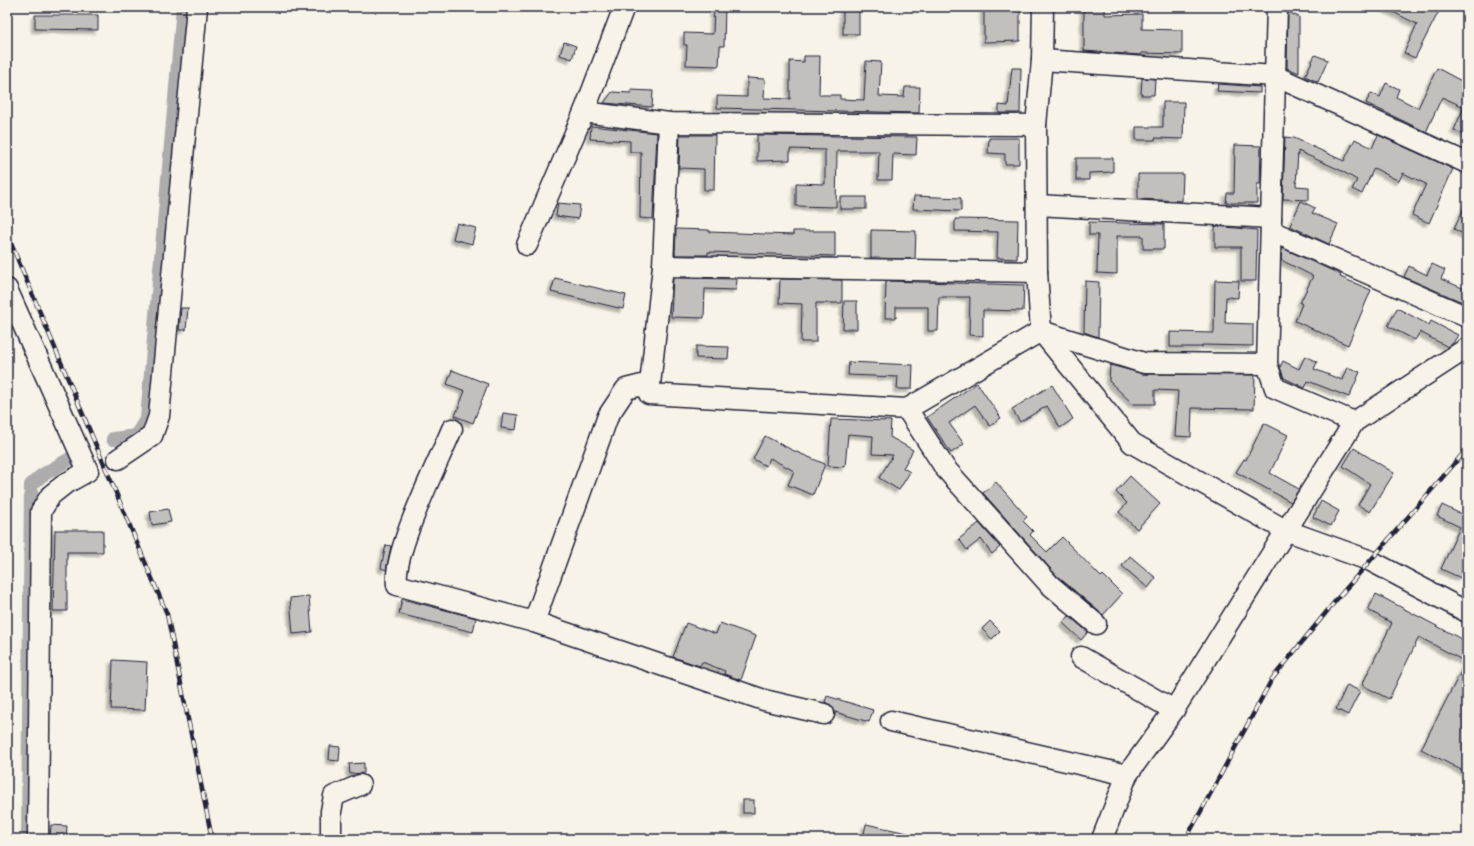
<svg xmlns="http://www.w3.org/2000/svg" width="1474" height="846" font-family="Delius,sans-serif">
<style>
.lines{fill:none;stroke-linecap:round;stroke-linejoin:round}
.canal{stroke:#aeabad;stroke-width:14}
.building{fill:#c2bfbd;stroke:#22223b;filter:url(#shadow)}
.minor-casing{stroke:#22223b;stroke-width:23}
.minor{stroke:#f7f3e8;stroke-width:20}
.rail-casing{stroke:#22223b;stroke-width:4.5}
.rail{stroke:#f7f3e8;stroke-width:3;stroke-dasharray:9;stroke-linecap:butt}
</style>
<defs>
<filter id="shadow"><feDropShadow dx="-3.5" dy="3.5" stdDeviation="1" flood-color="#0004"/></filter>
</defs>
<rect width="100%" height="100%" fill="#f7f3e8"/>
<filter id="ink" filterUnits="userSpaceOnUse"><feTurbulence type="fractalNoise" baseFrequency=".025" numOctaves="2"/><feDisplacementMap in="SourceGraphic" scale="8" xChannelSelector="R" yChannelSelector="G"/><feConvolveMatrix kernelMatrix="1 2 1 2 8 2 1 2 1" color-interpolation-filters="sRGB"/></filter>
<g filter="url(#ink)">
<g class="lines">
<g class="canal">
<path d="M113 439 136 436 147 418 183 7"/>
<path d="M28 839 31 485 41 476 73 457"/>
</g>
</g>
<g class="building">
<path d="M714 7H725L724 46H720L719 66 686 65 687 45H684V33L713 34Z"/>
<rect x="843" y="7" width="16" height="27"/>
<path d="M984 7H1020V41L984 42Z"/>
<path d="M1084 7H1105V15L1142 14V29L1182 30V54L1141 53V55L1084 51Z"/>
<path d="M1383 7H1441L1415 58 1404 53 1417 24Z"/>
<path d="M1288 12 1299 17V73L1287 68Z"/>
<path d="M35 15H98V30L35 29Z"/>
<path d="M564 42 576 46 572 59 560 55Z"/>
<path d="M1315 55 1328 60 1318 82 1305 76Z"/>
<path d="M804 56H820L819 95H840V99L864 100 866 61 881 62 879 96 904 97 905 87H920L919 113 717 108V96L747 97V78L765 79 764 98 790 99V61L804 62Z"/>
<path d="M1012 68H1021L1020 113H999V105L1008 106Z"/>
<path d="M1437 68 1467 84V136L1454 130 1464 107 1442 97 1426 132 1366 103 1371 93 1380 97 1386 83 1399 89 1396 97 1418 108Z"/>
<path d="M1142 78 1155 79 1154 95H1141Z"/>
<path d="M1218 84 1260 87V93L1217 91Z"/>
<path d="M631 90 653 91 652 107 604 103 612 92 631 93Z"/>
<path d="M1163 102H1184L1183 139 1155 138V140H1136V127H1163Z"/>
<path d="M591 126 657 133 653 219 640 218 641 152H630V141L590 139Z"/>
<path d="M680 135H715L714 190H704V169L679 168Z"/>
<path d="M757 135 917 137 916 155 893 154 892 180H878L879 151H837L836 207 796 206V183L825 184V150L790 149V160L757 161Z"/>
<path d="M1378 135 1453 169 1429 223 1412 215 1426 184 1403 173 1399 181 1374 168 1362 194 1352 189 1357 180 1340 170 1298 151 1296 186 1309 187V200L1283 199 1285 137 1294 138 1344 161 1355 139 1372 148Z"/>
<path d="M989 138H1019V164H1005V154L988 153Z"/>
<path d="M1235 145 1261 146 1260 184H1257V203H1226L1227 193H1234Z"/>
<path d="M1076 158H1113V172L1089 173V180H1076Z"/>
<path d="M1138 174H1183L1182 201 1138 199Z"/>
<path d="M914 196 961 198V211L913 209Z"/>
<rect x="840" y="197" width="26" height="12"/>
<path d="M1301 201 1315 208 1312 213 1338 224 1329 244 1290 226Z"/>
<path d="M1467 202V236L1454 229Z"/>
<path d="M558 203 580 205 578 219 556 216Z"/>
<path d="M955 219 1018 220 1017 259 997 258 998 232 955 231Z"/>
<path d="M1089 222 1164 224V249H1143V236H1117V274L1097 273 1098 235H1089Z"/>
<path d="M457 223 476 228 472 244 453 239Z"/>
<path d="M1215 226 1257 230 1256 281H1241V247H1215Z"/>
<path d="M676 229 709 230V232L793 235V231H835V256L708 252V255H675Z"/>
<path d="M871 230 916 231 915 259 871 258Z"/>
<path d="M1282 248 1333 271 1341 275 1340 277 1371 290 1348 345 1295 321 1302 304 1300 303 1313 276 1281 260Z"/>
<path d="M1432 264 1445 270 1441 279 1467 290V304L1404 277 1409 266 1427 275Z"/>
<path d="M555 278 626 295 623 309 551 292Z"/>
<path d="M673 278 737 279 736 290 705 289 704 318 671 317Z"/>
<path d="M780 279 842 280V303H816V342H801L802 304 779 303Z"/>
<path d="M1215 280 1239 281 1238 298 1226 297 1225 323 1253 324V346L1202 345V347H1170V332L1214 333Z"/>
<path d="M886 281 1024 285 1023 311 983 310V336L969 335 970 297H939L938 331H928V307H896V318H885Z"/>
<path d="M1085 281 1099 282 1098 337 1084 332Z"/>
<path d="M844 301H857V329H843Z"/>
<path d="M181 308H188L186 330H179Z"/>
<path d="M1397 308 1429 325 1431 321 1458 335 1453 343 1448 347 1420 332 1415 340 1388 326Z"/>
<path d="M696 346 729 347 728 359 696 358Z"/>
<path d="M1305 356 1317 362 1314 369 1342 380 1347 367 1360 372 1349 397 1308 381 1305 388 1284 378 1280 367 1283 361 1299 369Z"/>
<path d="M849 362 913 365 912 389H897L898 377 848 375Z"/>
<path d="M1110 365 1144 374 1255 375 1254 409 1192 408 1191 437 1175 436 1178 391 1155 390V404H1133L1109 381Z"/>
<path d="M452 370 488 384 473 423 455 416 465 391 447 384Z"/>
<path d="M977 383 1001 418 990 426 975 405 949 423 964 444 951 453 927 417Z"/>
<path d="M1052 385 1073 419 1060 428 1047 406 1020 422 1012 409Z"/>
<path d="M503 413 518 415 516 430 501 428Z"/>
<path d="M831 419 891 421 890 437 913 450 903 468 910 472 899 490 879 478 893 455 872 454 873 436 848 434 845 467 828 466Z"/>
<path d="M1264 423 1288 435 1270 473 1299 489 1291 502 1236 472 1244 459 1246 460Z"/>
<path d="M765 436 792 450 825 464 813 495 788 485 794 471 770 458 766 466 753 459Z"/>
<path d="M1354 448 1394 473 1370 512 1358 505 1370 484 1343 466Z"/>
<path d="M1130 476 1160 504 1137 529 1119 512 1127 503 1116 492Z"/>
<path d="M996 482 1027 517 1023 521 1033 531 1030 535 1047 552 1062 537 1101 577 1103 575 1122 594 1103 615 1057 576 983 493Z"/>
<path d="M1321 501 1339 511 1331 526 1313 517Z"/>
<path d="M1442 505 1465 516 1467 512V564L1461 578 1441 569 1460 527 1437 516Z"/>
<path d="M168 509 171 522 152 525 150 512Z"/>
<path d="M979 523 1000 547 992 554 981 539 967 550 959 539Z"/>
<path d="M55 530H103V552H67V611H53Z"/>
<path d="M386 545 391 546 386 570 381 568Z"/>
<path d="M1130 556 1156 578 1148 588 1122 566Z"/>
<path d="M1376 594 1467 642V773L1421 749 1466 662 1419 637 1389 699 1362 685 1392 623 1368 610Z"/>
<path d="M309 596 312 632 293 634 290 598Z"/>
<path d="M402 599 476 618 473 632 399 614Z"/>
<path d="M1069 616 1088 632 1081 640 1063 623Z"/>
<path d="M990 621 1000 631 992 639 982 629Z"/>
<path d="M686 623 716 634 720 623 756 636 741 680 724 674 725 671 702 662 700 666 673 657Z"/>
<path d="M113 660 147 662 145 710 111 709Z"/>
<path d="M1347 685 1360 691 1348 715 1336 709Z"/>
<path d="M827 696 873 710 869 722 835 712 832 706 825 702Z"/>
<path d="M330 746 340 747 339 761 329 760Z"/>
<path d="M364 763V773L350 774 349 764Z"/>
<rect x="743" y="800" width="11" height="13"/>
<path d="M866 824 912 834V839H863Z"/>
<path d="M51 825 67 826 66 839H50Z"/>
</g>
<g class="lines">
<g class="minor-casing">
<g id="minor">
<path d="M1043 7 1042 60 1036 125 1037 272 1041 331 1132 443 1285 530 1371 561 1467 612"/>
<path d="M1277 7 1267 364 1275 388 1354 422"/>
<path d="M1042 60 1275 76 1467 163"/>
<path d="M584 112 669 123 1036 125"/>
<path d="M669 123 663 266 649 394 907 409 1041 331 1144 363 1267 364"/>
<path d="M1037 205 1271 218"/>
<path d="M1271 231 1467 317"/>
<path d="M527 245 584 112 624 7"/>
<path d="M663 266 1037 272"/>
<path d="M7 289 88 471 65 484 51 495 41 511 38 839"/>
<path d="M907 409 945 468 1049 584 1096 624"/>
<path d="M452 429C438 463 392 552 397 585L534 622 608 416 626 389 650 383"/>
<path d="M118 459 152 436 159 416 197 7"/>
<path d="M534 622 764 700 824 714"/>
<path d="M1081 657 1174 710 1354 422 1467 348"/>
<path d="M891 721 1127 775 1174 710"/>
<path d="M331 839V811L334 796 360 785"/>
<path d="M1102 839 1127 775"/>
</g>
</g>
<use href="#minor" class="minor"/>
<g class="rail-casing">
<g id="rail">
<path d="M7 234 167 614 212 839"/>
<path d="M1186 839 1272 679 1337 599 1467 449"/>
</g>
</g>
<use href="#rail" class="rail"/>
</g>
</g>
<rect width="1474" height="846" fill="none" stroke="#f7f3e8" stroke-width="24"/>
<rect x="12" y="12" width="1450" height="822" fill="none" stroke="#22223b" stroke-width="1.5" filter="url(#ink)"/>
</svg>
